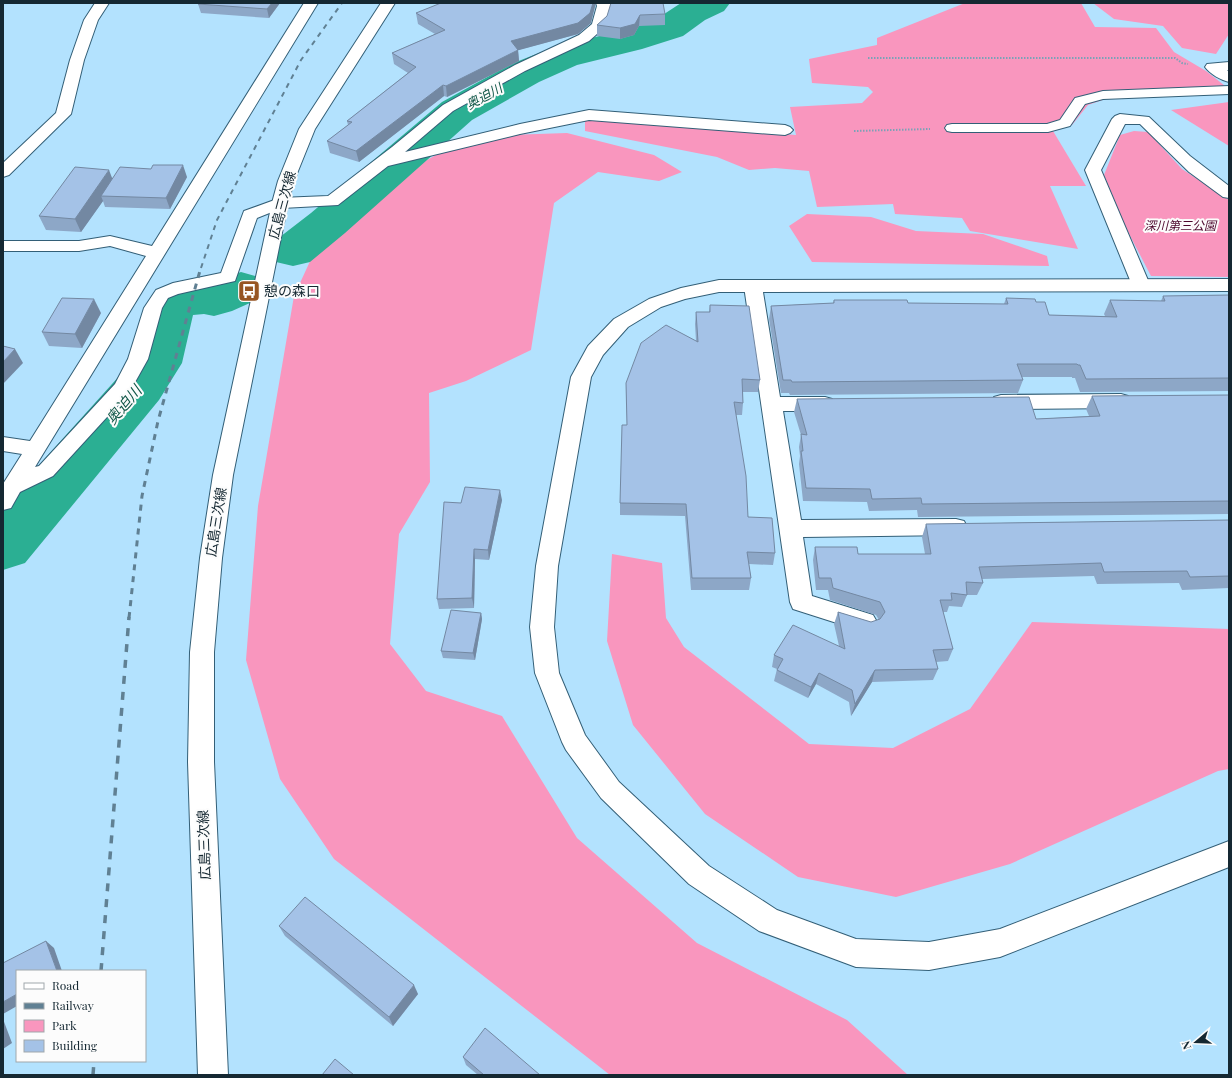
<svg xmlns="http://www.w3.org/2000/svg" width="1232" height="1078" font-family="'Playfair Display','Noto Sans JP',serif">
<style>
.green{fill:#f996be}
.lines{fill:none;stroke-linecap:round;stroke-linejoin:round}
.river{fill:#2baf93;fill-rule:evenodd}
.service-casing{stroke:#335f77;stroke-width:2}
.minor-casing{stroke:#335f77;stroke-width:2}
.tertiary-casing{stroke:#335f77;stroke-width:2}
.primary-casing{stroke:#335f77;stroke-width:2}
.path{stroke:#7ca1b7;stroke-width:2;stroke-dasharray:1.5 1.5;stroke-linecap:butt}
.service{fill:#fff;fill-rule:evenodd}
.minor{fill:#fff;fill-rule:evenodd}
.tertiary{fill:#fff;fill-rule:evenodd}
.primary{fill:#fff;fill-rule:evenodd}
.rail-far2{stroke:#608093;stroke-width:2;stroke-dasharray:5 5;stroke-linecap:butt}
.rail-far1{stroke:#608093;stroke-width:3;stroke-dasharray:6 6;stroke-linecap:butt}
.rail{stroke:#608093;stroke-width:3.5;stroke-dasharray:8 8;stroke-linecap:butt}
.wall{fill:#8da7c7}
.shaded-wall{fill:#7388a2}
.building{fill:#a4c2e7;stroke:#7388a2}
.labels{text-anchor:middle;stroke-width:4;stroke-linejoin:round;paint-order:stroke}
.far-park-label{font-size:12px;font-style:italic;fill:#4d062c;stroke:#fcfcfc}
.far-water-label{font-size:13px;font-style:italic;fill:#115748;stroke:#fcfcfc}
.street-label{font-size:14px;fill:#152832;stroke:#fcfcfc}
.poi-label{font-size:14px;fill:#152832;stroke:#fcfcfc;text-anchor:start}
.water-label{font-size:15px;font-style:italic;fill:#115748;stroke:#fcfcfc}
</style>
<rect width="100%" height="100%" fill="#b3e2fe"/>
<g class="green">
<path d="M965 3H1081L1095 27 1156 28 1174 52 1206 71 1229 89V94L1111 97 1088 105 1072 125 1053 131 1086 186H1050L1078 249 970 231 962 218 895 214 893 204 817 207 809 171 775 168 749 170 717 157 585 131V118L796 135 790 107 862 103 873 92 868 87 812 83 809 59 877 45V38Z"/>
<path d="M1093 3H1229V34L1216 54 1182 48 1163 26 1114 19Z"/>
<path d="M1229 102V146L1171 110Z"/>
<path d="M1134 131 1148 132 1182 169 1229 200V277L1151 276 1126 228 1104 175 1120 135Z"/>
<path d="M567 133 654 155 682 172 659 181 598 172 554 203 531 350 466 381 429 393 430 482 399 534 390 644 426 691 502 716 577 838 697 943 847 1020 908 1075H610L334 859 280 779 246 660 258 506 294 296 318 244 402 174 452 146 507 135Z"/>
<path d="M807 214 871 217 916 231 983 234 1047 256 1049 266 812 262 789 226Z"/>
<path d="M612 554 662 563 666 618 684 647 809 744 893 748 970 709 1032 622 1229 629V769L1218 771 1010 864 896 897 798 877 705 814 633 725 607 641Z"/>
</g>
<g class="lines">
<g class="river">
<path d="M681 3H730L724 11 705 20 683 36 642 49 577 65 539 82 472 120 345 233 310 262 293 266 276 262 269 251 276 240 311 213 442 102 511 64 549 49 615 32 655 20Z"/>
<path d="M241 272 259 277 266 288 259 299 232 311 214 316 204 314 193 315 182 363 159 400 25 563 3 570V505L121 374 129 361 142 314 156 292C171 287 196 278 211 282Z"/>
</g>
<g class="service-casing">
<path id="service" d="M1229 86V94L1103 99 1085 104 1070 126 1048 132H952L947 131 945 128 947 125 952 124H1047L1060 120 1075 98 1103 91Z"/>
</g>
<g class="minor-casing">
<g id="minor">
<path d="M95 3H109L98 20 84 60 71 114 9 175 3 177V163L56 113 70 60 84 20Z"/>
<path d="M304 3H318L35 467 39 466 115 384 128 359 144 308 156 290 173 283 221 273 244 211 280 198 328 196 392 147 443 105 515 65 579 35 592 24 597 6 596 3H610L611 6 606 26 589 41 525 71 453 111 405 152 520 124 589 110 785 125 790 127 793 130 790 133 785 135 589 120 520 134 388 166 338 205 282 208 257 218 235 281 178 294 168 298 162 308 148 359 129 393 53 476 20 492 11 508 3 510V484L22 454 3 451V437L30 441 146 256 110 246 79 251H3V241H79L110 236 152 246Z"/>
<path d="M1229 62V70H1227L1229 72V82C1221 80 1210 74 1205 67L1207 64Z"/>
<path d="M1120 114 1149 117 1190 156 1229 186V198L1223 197 1189 172 1140 124H1125L1101 170 1150 285 1147 289 1141 291 1135 289 1132 285 1085 170 1112 119 1115 116Z"/>
<path d="M753 280 759 282 762 286 780 397H825L832 399 835 404 832 409 825 411H783L801 520 956 519 964 521 967 527 964 533 956 535 803 537 812 596 873 615 877 622 873 629 865 632 793 609 790 602 744 286 747 282Z"/>
<path d="M1121 394 1128 396 1131 401 1128 406 1121 408 1001 409 994 407 991 402 994 397 1001 395Z"/>
</g>
</g>
<g class="tertiary-casing">
<path id="tertiary" d="M1229 279V291L719 292 685 299 661 307 628 327 603 355 591 377 558 566 554 627 559 673 585 735 619 782 709 866 777 910 856 939 929 942 1000 929 1229 841V867L1000 957 929 970 856 967 759 931 689 884 601 798 566 750 562 742 535 673 530 627 536 566 571 377 588 346 614 319 649 299 681 288 719 280Z"/>
</g>
<g class="primary-casing">
<path id="primary" d="M381 3H395L315 129 294 181 288 203 233 475 222 558 214 652V762L228 1075H198L188 762 190 652 200 558 213 475 272 203 278 181 299 129Z"/>
</g>
<g class="path">
<path d="M868 58H1175L1182 63 1188 64"/>
<path d="M854 131 930 129"/>
</g>
<use href="#service" class="service"/>
<use href="#minor" class="minor"/>
<use href="#tertiary" class="tertiary"/>
<use href="#primary" class="primary"/>
<path class="rail-far2" d="M201 268 217 220 301 60 342 3"/>
<path class="rail-far1" d="M129 618 142 496 158 421 201 267"/>
<g class="rail">
<path d="M101 971 129 617"/>
<path d="M93 1075 94 1061"/>
</g>
</g>
<g class="wall">
<path d="M280 3 269 18 201 13 198 4Z"/>
<path d="M416 13 591 23 578 34 518 50 519 61 447 97 444 96 359 162 330 153 327 141 348 125 347 121 408 73 394 64 392 53 435 34 418 24Z"/>
<path d="M665 14V25L639 26 634 35 620 39 597 36V25L607 16Z"/>
<path d="M151 169 187 177 170 209 105 207 103 201 81 232 46 230 39 216 112 178Z"/>
<path d="M1229 295V391L1080 392 1075 378H1072V377H1022L1023 380 1018 393 790 395 789 393H781L769 319 771 306 833 303 834 300 908 303 1004 304 1006 298 1036 302 1049 315 1105 316 1104 314 1110 300 1161 301 1163 296Z"/>
<path d="M710 305 760 380 758 392H743V403L742 415H736L748 517 775 553 773 565 749 564 751 578 749 590H691L685 516 620 515V503L627 425 626 383 696 341 695 324 696 312H709Z"/>
<path d="M101 313 82 348 49 346 42 332Z"/>
<path d="M1229 395V514L918 517 917 510 869 511 867 502 803 501 799 464 800 456 799 447 801 435 794 412 797 399 1036 419 1089 416 1086 409 1092 396Z"/>
<path d="M502 500 489 560 475 559 474 608 439 609 437 599 461 503Z"/>
<path d="M1229 520V588L1182 590 1179 583 1097 584 1094 576 982 579 983 583 977 595H967L962 607 949 606 947 612H943L953 649 948 661 936 662 938 669 933 680 872 682 851 716 849 702 816 684 808 698 774 681 777 669 772 667 774 655 839 646 834 624 838 612 871 622 879 620 876 615 830 600 828 590H816L813 560 815 547 858 554H925L922 537 926 524Z"/>
<path d="M481 613 482 619 475 660 443 658 441 651Z"/>
<path d="M279 926 418 994 393 1026 285 936Z"/>
<path d="M463 1057 540 1075H478L466 1065Z"/>
</g>
<g class="shaded-wall">
<path d="M272 3H280L269 18 267 9Z"/>
<path d="M593 3H596L591 23 578 34 512 52 511 41Z"/>
<path d="M640 15 639 26 634 35 620 39V28Z"/>
<path d="M518 50 519 61 447 97 446 86Z"/>
<path d="M443 85 444 96 359 162 356 151Z"/>
<path d="M183 165 187 177 170 209 166 198Z"/>
<path d="M109 170 114 183 101 196 103 201 81 232 75 219Z"/>
<path d="M94 299 101 313 82 348 75 334Z"/>
<path d="M15 349 23 363 3 384V362Z"/>
<path d="M500 490 502 500 489 560 488 550Z"/>
<path d="M474 549 475 559 474 608 472 598Z"/>
<path d="M481 613 482 619 475 660 473 653Z"/>
<path d="M875 670 872 682 851 716 855 704Z"/>
<path d="M819 673 816 684 808 698 811 687Z"/>
<path d="M46 941 54 948 62 971H57Z"/>
<path d="M414 985 418 994 393 1026 389 1017Z"/>
<path d="M17 994V1006L3 1014V1002Z"/>
<path d="M3 1019 12 1043 3 1049Z"/>
</g>
<g class="building">
<path d="M199 3H272L267 9 198 4Z"/>
<path d="M441 3H593L590 13 578 23 511 41 518 50 446 86 443 85 356 151 327 141 352 122 347 121 416 67 392 53 445 30 416 13Z"/>
<path d="M611 3H663L665 14 640 15 635 24 620 28 597 25 607 16Z"/>
<path d="M153 165H183L166 198 101 196 120 167 151 169Z"/>
<path d="M75 167 109 170 75 219 39 216Z"/>
<path d="M1229 295V378L1086 379 1080 365H1078L1077 364H1017L1023 380 792 382 791 380H783L771 306 834 303V300H907L908 303 1008 304 1006 298 1035 299 1036 302H1045L1049 315 1117 317 1110 300 1165 301 1163 296Z"/>
<path d="M62 298 94 299 75 334 42 332Z"/>
<path d="M710 305 749 306 760 380 742 379 743 403 734 402 746 476 748 517 772 518 775 553 747 552 751 578H692L686 504 620 503 622 425H627L626 383 641 343 666 325 698 342 696 312H710Z"/>
<path d="M3 346 15 349 3 362Z"/>
<path d="M1229 395V501L922 504 921 498 872 499 870 489 806 488 801 451H803L801 434 807 435 797 399 1029 397 1036 419 1100 416 1092 396Z"/>
<path d="M465 487 500 490 488 550 474 549 472 598 437 599 444 502 461 503Z"/>
<path d="M1229 520V576L1190 577 1187 571 1104 572 1101 563 979 567 983 583 966 582 967 595 951 593 952 600H940L953 649 933 650 938 669 875 670 855 704 852 690 819 673 811 687 777 670 783 659 774 655 793 625 845 649 838 612 871 622 880 619 885 612 880 602 833 588 831 578H819L815 547H857L858 554H931L926 524Z"/>
<path d="M451 610 481 613 473 653 441 651Z"/>
<path d="M305 897 414 985 389 1017 279 926Z"/>
<path d="M46 941 57 971H17V994L3 1002V963Z"/>
<path d="M485 1028 540 1075H484L463 1057Z"/>
<path d="M335 1059 354 1075H322Z"/>
</g>
<defs>
<g id="bus-square" transform="scale(1.15)"><rect x="-9" y="-9" width="18" height="18" rx="4" fill="#975522" stroke="#fcfcfc"/><path d="M-5-6H5V4H4V6H2V4H-2V6H-4V4H-5ZM-3.5-4V0h7V-4ZM-3.5 1.2v1.5H-2V1.2ZM2 1.2v1.5H3.5V1.2Z" fill="#fff"/></g>
</defs>
<g fill-rule="evenodd">
<use href="#bus-square" x="249" y="291"/>
</g>
<g class="labels">
<g class="far-park-label">
<text x="1180" y="230">深川第三公園</text>
</g>
<g class="far-water-label">
<text transform="translate(484 96) rotate(-29)" y="5">奥迫川</text>
</g>
<g class="street-label">
<text transform="translate(282 205) rotate(-75)" y="5">広島三次線</text>
<text transform="translate(216 522) rotate(-81)" y="5">広島三次線</text>
<text transform="translate(204 845) rotate(-92)" y="5">広島三次線</text>
</g>
<g class="poi-label">
<text x="264" y="296">憩の森口</text>
</g>
<g class="water-label">
<text transform="translate(124 405) rotate(-50)" y="5">奥迫川</text>
</g>
</g>
<rect width="1232" height="1078" fill="none" stroke="#152832" stroke-width="8"/>
<rect x="16" y="970" width="130" height="92" fill="#fcfcfc" stroke="#a0a7ab"/>
<rect x="24" y="983" width="20" height="6" fill="#ffffff" stroke="#a0a7ab"/>
<text x="52" y="990" font-size="12" fill="#152832">Road</text>
<rect x="24" y="1003" width="20" height="6" fill="#608093" stroke="#a0a7ab"/>
<text x="52" y="1010" font-size="12" fill="#152832">Railway</text>
<rect x="24" y="1020" width="20" height="12" fill="#f996be" stroke="#a0a7ab"/>
<text x="52" y="1030" font-size="12" fill="#152832">Park</text>
<rect x="24" y="1040" width="20" height="12" fill="#a4c2e7" stroke="#a0a7ab"/>
<text x="52" y="1050" font-size="12" fill="#152832">Building</text>
<g transform="translate(1196 1042) rotate(251)" stroke="#fcfcfc" stroke-width="3" paint-order="stroke">
<path d="M0-3L7 15L0 10L-7 15Z" fill="#152832"/>
<text y="-6" font-size="11" font-weight="bold" text-anchor="middle" fill="#152832">N</text>
</g>
</svg>
